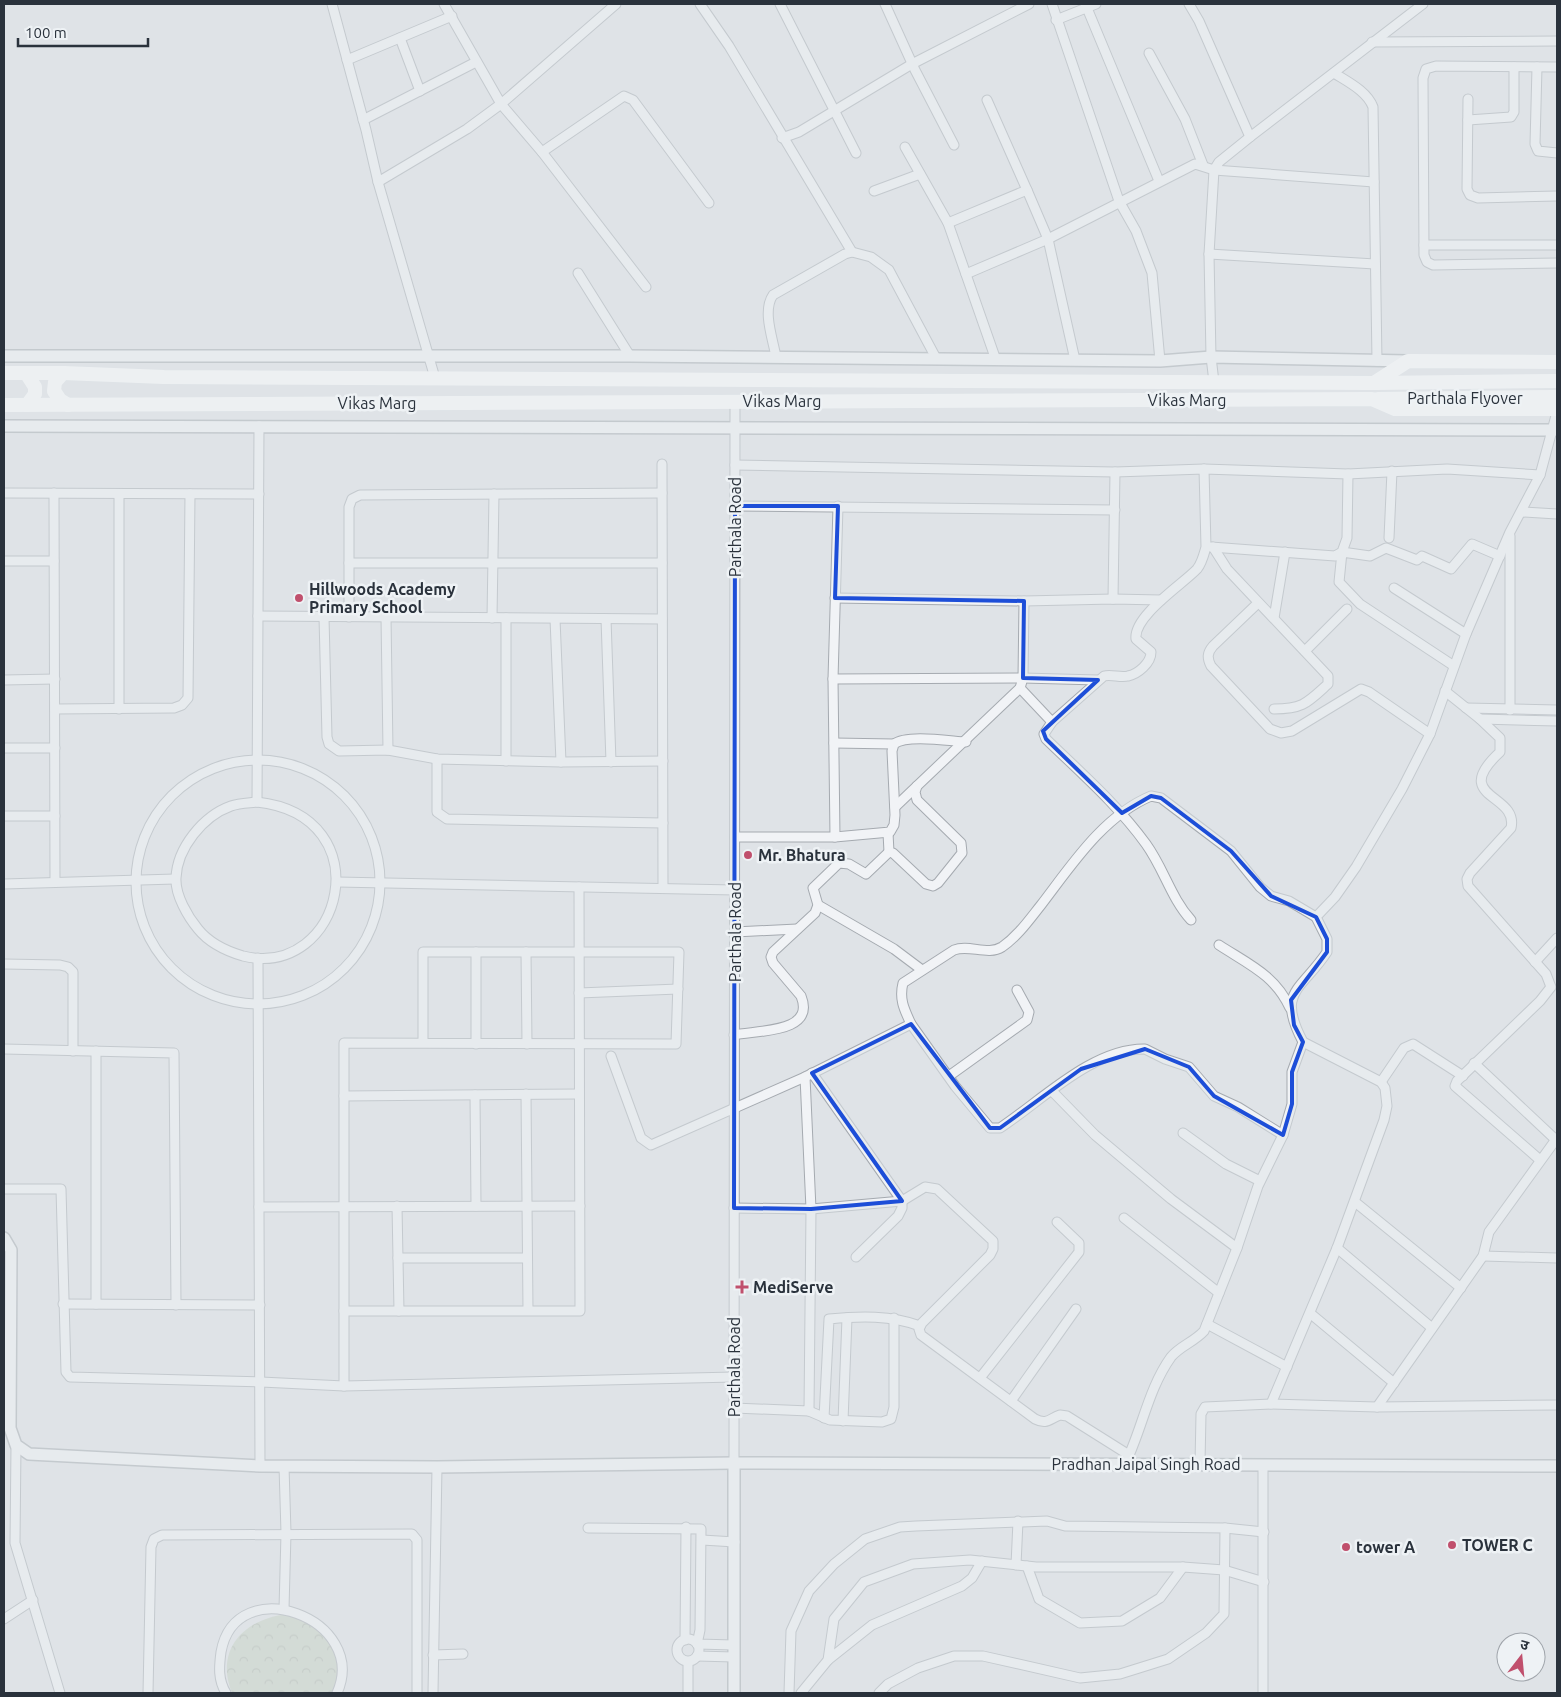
<svg xmlns="http://www.w3.org/2000/svg" width="1561" height="1697" font-family="Ubuntu,'Noto Sans Devanagari',sans-serif">
<style>
.forest{fill:url(#forest-crowns)}
.lines{fill:none;stroke-linecap:round;stroke-linejoin:round}
.minor-casing{stroke:#a5aab0;stroke-width:11}
.tertiary-casing{stroke:#a5aab0;stroke-width:14}
.minor{stroke:#f1f3f6;stroke-width:9}
.tertiary{stroke:#f1f3f6;stroke-width:11}
.secondary{stroke:#fff;stroke-width:14}
.marked{fill:none;stroke:#1d4ed8;stroke-width:4;stroke-linejoin:round}
.poi-dot{fill:#c0506d;stroke:#eef2f5;stroke-width:2}
.labels{text-anchor:middle;stroke-width:5;stroke-linejoin:round;paint-order:stroke}
.street-label{font-size:16px;fill:#2a323c;stroke:#eef2f5}
.poi-label{font-size:16px;font-weight:bold;fill:#2a323c;stroke:#eef2f5;text-anchor:start}
</style>
<defs>
<pattern id="forest-crowns" width="20" height="18" patternUnits="userSpaceOnUse" patternTransform="scale(1.25)"><rect width="20" height="18" fill="#c6d0c1"/><path d="M2 6a3 3 0 1 1 6 0M12 15a3 3 0 1 1 6 0" fill="none" stroke="#aab3a7"/></pattern>
</defs>
<rect width="100%" height="100%" fill="#dfe3e7"/>
<path class="forest" d="M287 1614 321 1628 339 1659 336 1693H232C214 1649 245 1619 287 1614Z"/>
<g class="lines">
<g class="minor-casing">
<g id="minor">
<path d="M332 4 366 130 378 182 435 378"/>
<path d="M444 4 501 104 542 152 646 287"/>
<path d="M700 4 729 46 852 252"/>
<path d="M780 4 856 153"/>
<path d="M885 4 915 70 954 145"/>
<path d="M1052 4 1119 201 1136 231 1152 273 1160 361"/>
<path d="M1189 4 1199 21 1250 137"/>
<path d="M1087 8 1159 181"/>
<path d="M1056 20 1096 4"/>
<path d="M400 38 420 91"/>
<path d="M1372 42 1557 41"/>
<path d="M1149 53 1185 119 1203 165"/>
<path d="M347 60 452 16"/>
<path d="M1537 67 1535 144 1538 151 1557 153"/>
<path d="M1557 67 1436 66 1426 69 1423 78 1424 255 1427 262 1433 265 1557 263"/>
<path d="M1334 73C1348 82 1367 91 1373 107L1377 361"/>
<path d="M1468 99 1467 189 1470 195 1478 198 1557 196"/>
<path d="M987 100 1027 190"/>
<path d="M363 120 476 62"/>
<path d="M1468 120 1511 117 1514 112V67"/>
<path d="M782 138 799 132 912 64 1029 4"/>
<path d="M905 147 948 223 996 360"/>
<path d="M542 152 624 96 633 100 709 203"/>
<path d="M378 182 467 129 501 104 616 4"/>
<path d="M874 191 920 174"/>
<path d="M948 223 1027 190 1048 239 1075 360"/>
<path d="M1424 245H1557"/>
<path d="M1209 254 1375 264"/>
<path d="M578 273 630 356"/>
<path d="M966 274 1048 239 1195 164 1214 170 1374 182"/>
<path d="M776 357C773 339 762 311 773 295L845 254 852 252 871 257 889 270 936 358"/>
<path d="M1214 382 1211 357 1209 254 1214 170 1219 162 1250 137 1423 4"/>
<path d="M662 464 663 888"/>
<path d="M735 465 1115 472 1204 469 1348 474 1447 469 1540 475"/>
<path d="M4 493 259 494"/>
<path d="M54 493 55 882"/>
<path d="M119 494V709"/>
<path d="M735 506 1115 510"/>
<path d="M1522 512 1557 514"/>
<path d="M1389 538 1392 471"/>
<path d="M1211 547 1335 556 1342 552 1347 538 1348 474"/>
<path d="M1213 547 1227 569 1328 676V684C1307 703 1303 709 1274 709"/>
<path d="M4 561H54"/>
<path d="M349 563H662"/>
<path d="M1394 588 1466 634"/>
<path d="M835 598 1024 601 1113 599 1161 600"/>
<path d="M1113 599 1115 472"/>
<path d="M1258 603 1213 646C1207 653 1207 658 1211 666L1270 729 1281 733 1292 731 1361 689 1369 692 1430 734"/>
<path d="M258 616 662 619"/>
<path d="M324 617 327 737 329 744 339 751 388 750 437 759 561 762 663 761"/>
<path d="M349 617V507L352 499 360 495 662 493"/>
<path d="M386 617 388 750"/>
<path d="M492 618 494 494"/>
<path d="M506 618V761"/>
<path d="M1274 618 1285 552"/>
<path d="M555 619 561 762"/>
<path d="M606 619 611 762"/>
<path d="M1305 651 1347 609"/>
<path d="M1454 666 1360 604 1339 582 1342 552 1370 556 1386 548 1417 560 1422 556 1451 569 1472 544 1500 556"/>
<path d="M833 679 1023 678 1098 680"/>
<path d="M4 680 55 679"/>
<path d="M1020 688 1052 722"/>
<path d="M1445 691 1480 719 1500 738V752C1449 799 1519 793 1511 828L1470 873 1467 879 1468 886 1546 974 1551 987 1540 1001 1457 1081 1455 1086 1540 1160"/>
<path d="M1466 708 1557 710"/>
<path d="M55 709 174 708 182 705 188 698 190 494"/>
<path d="M1510 710V536"/>
<path d="M1480 719 1557 721"/>
<path d="M834 743 894 744"/>
<path d="M4 748H55"/>
<path d="M437 759V812L447 819 663 823"/>
<circle cx="258" cy="882" r="122"/>
<path d="M257 802C383 816 343 980 243 956 226 951 210 944 198 929 188 917 175 895 176 878 177 848 203 816 231 806 239 803 249 803 257 802Z"/>
<path d="M257 802 259 426"/>
<path d="M895 807 917 786"/>
<path d="M4 816H55"/>
<path d="M888 833 889 852"/>
<path d="M735 837H835L890 832 894 825 895 815 892 751 894 744C907 734 949 741 966 742"/>
<path d="M835 837 833 679 838 506"/>
<path d="M337 882 735 890"/>
<path d="M4 884 175 879"/>
<path d="M818 905 894 949 922 970"/>
<path d="M1191 920C1171 898 1164 869 1146 844 1118 805 1081 773 1046 739L1044 734 1052 722 1104 676C1112 674 1120 678 1128 676 1138 674 1151 663 1151 652L1136 639C1133 616 1183 584 1197 569 1202 563 1204 554 1206 547L1204 469"/>
<path d="M735 932 797 929"/>
<path d="M1219 945C1248 964 1275 975 1290 1008"/>
<path d="M526 952 527 1044"/>
<path d="M258 958 260 1466"/>
<path d="M1535 962 1557 938"/>
<path d="M4 964 60 965 68 967 73 972V1051"/>
<path d="M579 993 678 989"/>
<path d="M911 1024 955 1086 990 1128H1000C1041 1101 1093 1048 1145 1049L1165 1059 1189 1067 1214 1096 1238 1107 1283 1135"/>
<path d="M734 1035C756 1030 816 1034 801 996L773 963 771 957 773 952 815 913 818 905 813 888 839 863 849 864 866 874 889 852 893 853 926 884 933 886 938 883 962 853 961 843 917 800 915 792 917 786 1020 688 1023 678 1024 601"/>
<path d="M476 1044V952"/>
<path d="M4 1049 174 1053 176 1305"/>
<path d="M96 1051V1304"/>
<path d="M611 1056 641 1138 651 1145 805 1077 911 1024C904 1009 899 999 903 983L954 950C969 944 988 956 1002 947 1018 936 1029 920 1041 905 1071 866 1103 816 1151 796L1161 798 1231 851 1260 887 1271 896 1289 901 1316 917"/>
<path d="M1474 1063 1556 1140"/>
<path d="M812 1073 902 1201V1208L898 1216 856 1257"/>
<path d="M949 1076 1027 1020 1029 1012 1017 990"/>
<path d="M1381 1082 1404 1048 1413 1044 1463 1076"/>
<path d="M1052 1091 1095 1135 1171 1199 1237 1248"/>
<path d="M526 1094 528 1310"/>
<path d="M475 1095 476 1206"/>
<path d="M344 1096 579 1094"/>
<path d="M1183 1133 1226 1164 1260 1181"/>
<path d="M4 1189H61L66 1372 70 1377 261 1382 344 1386 734 1377"/>
<path d="M1355 1202 1461 1288"/>
<path d="M397 1206 399 1311"/>
<path d="M259 1207 580 1206"/>
<path d="M734 1208 811 1209 902 1201 925 1187 937 1189 993 1241V1249L990 1255 922 1323 919 1329 921 1335 1035 1419C1047 1425 1049 1419 1060 1415L1067 1416 1129 1455"/>
<path d="M1124 1218 1219 1293"/>
<path d="M1337 1248 1432 1328"/>
<path d="M1483 1256 1557 1258"/>
<path d="M398 1258H527"/>
<path d="M63 1304 260 1305"/>
<path d="M344 1311H580L579 887"/>
<path d="M1311 1314 1394 1383"/>
<path d="M1207 1324 1287 1367"/>
<path d="M980 1378 1079 1252V1243L1057 1222"/>
<path d="M344 1386V1043L676 1044 679 952H423V1043"/>
<path d="M1011 1401 1076 1309"/>
<path d="M1271 1404 1337 1248 1384 1120 1387 1106 1385 1088 1381 1082 1303 1042"/>
<path d="M1377 1407 1483 1256 1489 1232 1557 1138"/>
<path d="M734 1408 809 1411 811 1209 805 1077"/>
<path d="M809 1411 830 1420 882 1422 891 1419 894 1407V1318"/>
<path d="M824 1418 829 1319C860 1316 891 1315 920 1326"/>
<path d="M843 1421 847 1318"/>
<path d="M16 1445 15 1543 60 1693"/>
<path d="M734 1463 735 402"/>
<path d="M1125 1464C1142 1430 1148 1389 1171 1357 1180 1346 1194 1342 1204 1331L1237 1248 1258 1186 1283 1135 1292 1104V1072L1303 1042C1276 991 1301 991 1327 952V939L1316 917 1335 897 1356 867 1402 789 1430 734 1466 634 1510 532 1540 475 1557 412"/>
<path d="M1200 1464 1201 1414 1205 1407 1271 1404 1377 1407 1557 1405"/>
<path d="M588 1528 701 1529 700 1630 697 1644 734 1645"/>
<path d="M1225 1528 1264 1532"/>
<path d="M702 1540 735 1542"/>
<path d="M1016 1565 1018 1521"/>
<path d="M1027 1566 1039 1599 1080 1623 1122 1621 1160 1598 1183 1567"/>
<path d="M284 1609 286 1533 284 1466"/>
<path d="M4 1619 33 1600"/>
<circle cx="688" cy="1650" r="11"/>
<path d="M685 1640 686 1527"/>
<path d="M433 1655 463 1654"/>
<path d="M697 1656 734 1657"/>
<path d="M828 1660 872 1625 962 1586 972 1578 982 1561"/>
<path d="M148 1693 151 1547 154 1539 162 1535 412 1534 417 1540V1693"/>
<path d="M226 1693C218 1680 219 1667 221 1652 236 1569 370 1619 337 1693"/>
<path d="M433 1693 437 1467"/>
<path d="M688 1693V1662"/>
<path d="M789 1693 791 1631 809 1591 834 1564 865 1539 900 1527 916 1526 1047 1521 1065 1526 1225 1528 1224 1614 1206 1633 1168 1659 1120 1674 1080 1678 983 1656H954L918 1668 888 1684 879 1693"/>
<path d="M801 1693 828 1660 834 1619 864 1582 913 1564 970 1560 1036 1567H1183L1224 1570 1264 1582"/>
<path d="M1263 1693V1465"/>
</g>
</g>
<g class="tertiary-casing">
<g id="tertiary">
<path d="M4 356H630L1160 361 1211 357 1408 361"/>
<path d="M4 426 1557 430"/>
<path d="M4 1238 11 1250 10 1428 16 1445 29 1454 260 1466 437 1467 734 1463 1557 1466"/>
<path d="M734 1693V1463"/>
</g>
</g>
<use href="#minor" class="minor"/>
<use href="#tertiary" class="tertiary"/>
<g class="secondary">
<path d="M4 373H63L164 377 1374 383 1557 381"/>
<path d="M26 373 35 387V394L27 405"/>
<path d="M63 373 55 382 54 391 60 400 68 405"/>
<path d="M1374 383 1408 361 1557 362"/>
<path d="M1378 399 1557 397"/>
<path d="M4 405 1372 399 1395 409H1557"/>
</g>
</g>
<path d="M0 0H1561V1697H0ZM735 506H838L835 598 1024 601 1023 678 1098 680 1043 731 1046 739 1122 813 1151 796 1161 798 1231 851 1271 896 1316 917 1327 939V952L1291 1000 1294 1025 1303 1042 1292 1072V1104L1283 1135 1214 1096 1189 1067 1145 1049 1081 1069 1000 1128H990L911 1024 812 1073 902 1201 811 1209 734 1208Z" fill="#dfe3e7" fill-opacity=".55" fill-rule="evenodd"/>
<path class="marked" d="M735 506H838L835 598 1024 601 1023 678 1098 680 1043 731 1046 739 1122 813 1151 796 1161 798 1231 851 1271 896 1316 917 1327 939V952L1291 1000 1294 1025 1303 1042 1292 1072V1104L1283 1135 1214 1096 1189 1067 1145 1049 1081 1069 1000 1128H990L911 1024 812 1073 902 1201 811 1209 734 1208Z"/>
<g class="poi-dot">
<circle cx="299" cy="598" r="5"/>
<circle cx="748" cy="855" r="5"/>
<path d="M739.5 1279.5h5v5h5v5h-5v5h-5v-5h-5v-5h5z"/>
<circle cx="1452" cy="1545" r="5"/>
<circle cx="1346" cy="1547" r="5"/>
</g>
<g class="labels">
<g class="street-label">
<text x="1465" y="404">Parthala Flyover</text>
<text x="1187" y="406">Vikas Marg</text>
<text x="782" y="407">Vikas Marg</text>
<text x="377" y="409">Vikas Marg</text>
<text transform="translate(735 527) rotate(-90)" y="6">Parthala Road</text>
<text transform="translate(735 932) rotate(-90)" y="6">Parthala Road</text>
<text transform="translate(734 1367) rotate(-90)" y="6">Parthala Road</text>
<text x="1146" y="1470">Pradhan Jaipal Singh Road</text>
</g>
<g class="poi-label">
<text x="309" y="595">Hillwoods Academy<tspan x="309" dy="18">Primary School</tspan></text>
<text x="758" y="861">Mr. Bhatura</text>
<text x="753" y="1293">MediServe</text>
<text x="1462" y="1551">TOWER C</text>
<text x="1356" y="1553">tower A</text>
</g>
</g>
<rect width="1561" height="1697" fill="none" stroke="#2a323c" stroke-width="10"/>
<g transform="translate(1521 1657) rotate(16)"><circle r="24" fill="#eef2f5" stroke="#a0a5ab"/>
<path d="M0-4L9 19L0 12L-9 19Z" fill="#c0506d"/>
<text y="-8" font-size="14" font-weight="bold" text-anchor="middle" fill="#2a323c">उ</text>
</g>
<path d="M18 38v8h130v-8" fill="none" stroke="#2a323c" stroke-width="2.5"/>
<text x="25" y="38" font-size="15" fill="#2a323c" stroke="#eef2f5" stroke-width="4" paint-order="stroke">100 m</text>
</svg>
